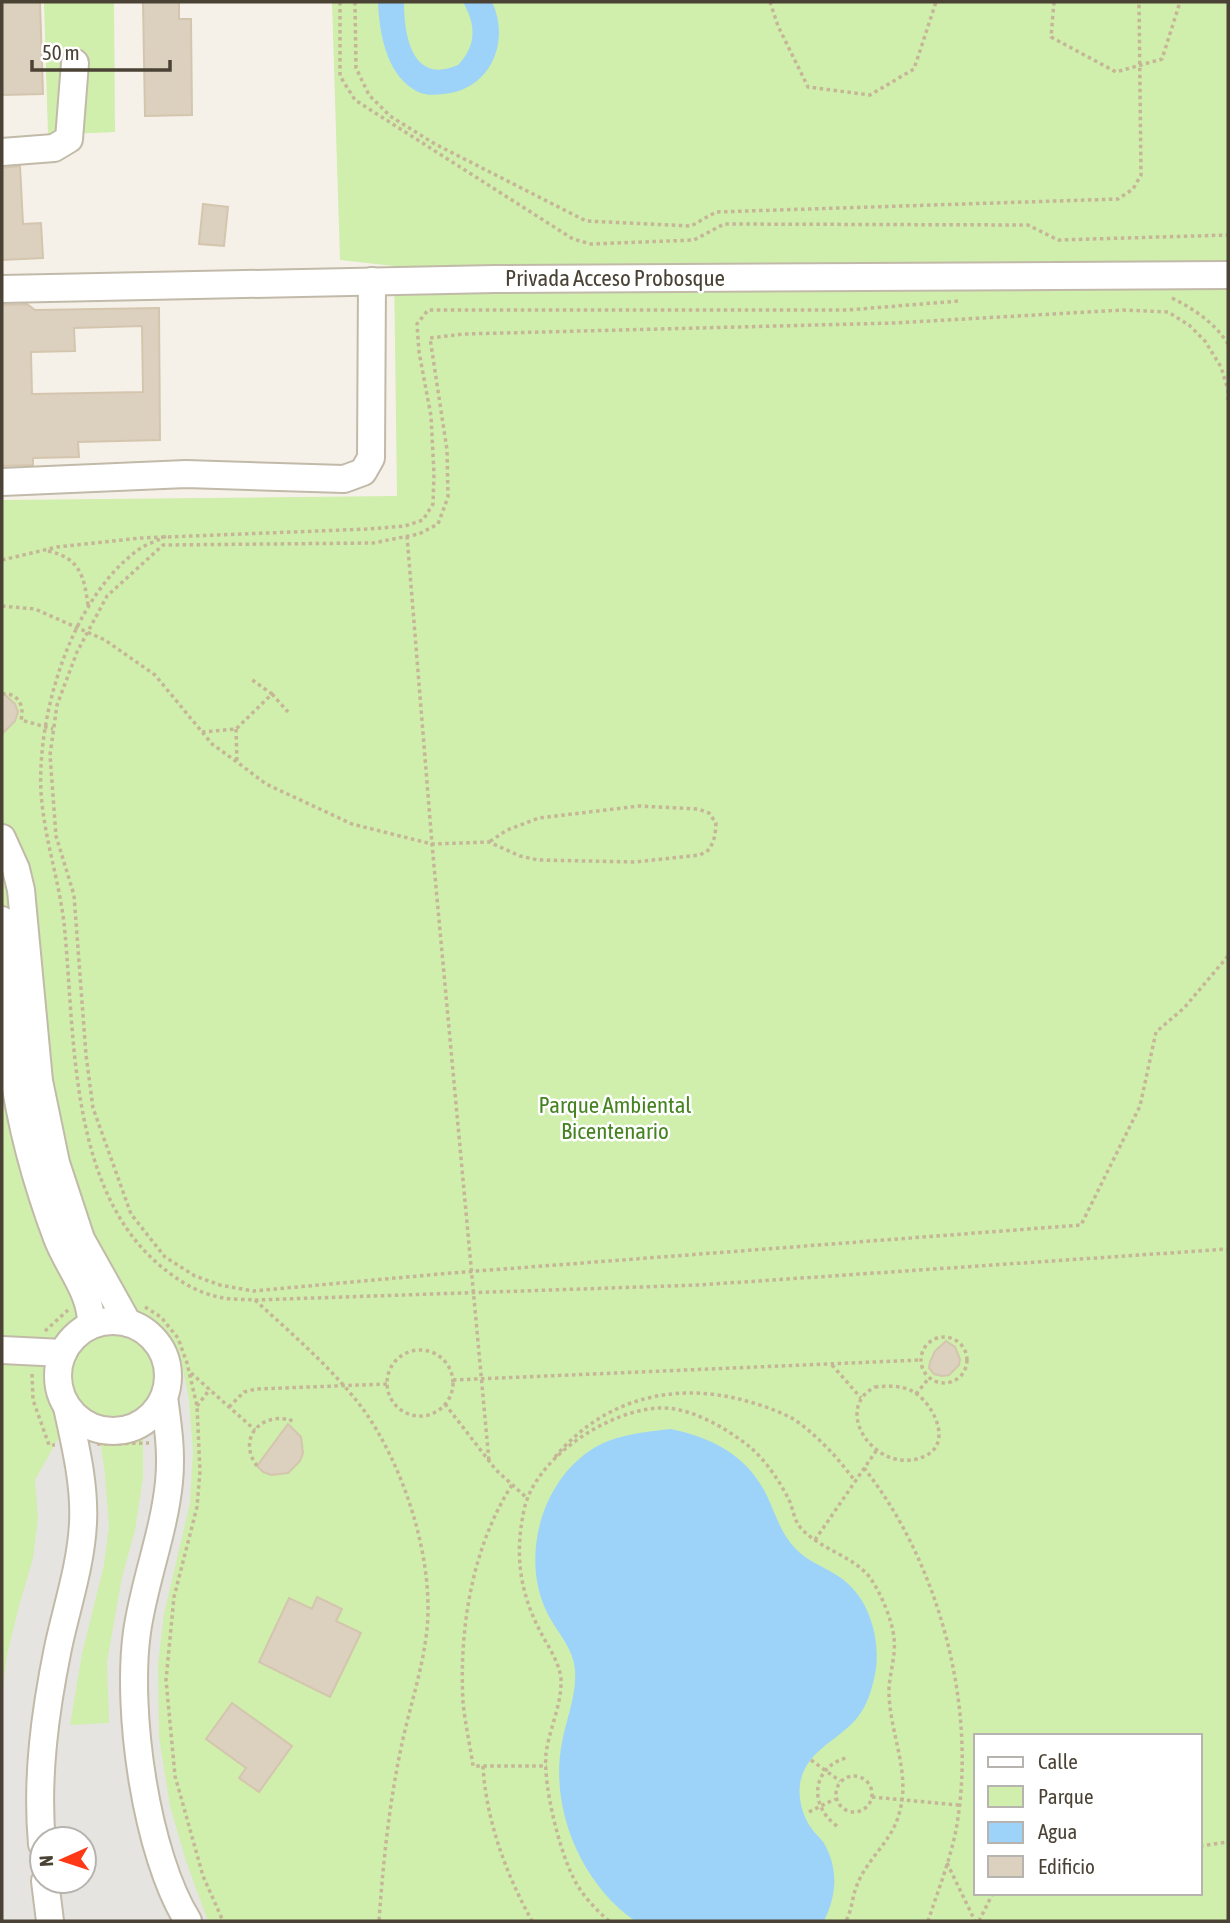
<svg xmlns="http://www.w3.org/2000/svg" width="1230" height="1923" font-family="'Asap Condensed',sans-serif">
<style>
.green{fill:#d0eeac;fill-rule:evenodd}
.parking{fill:#e6e4e0;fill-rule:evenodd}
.water{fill:#9dd3f9}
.building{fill:#dcd0bf;stroke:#d4c6ae;stroke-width:2;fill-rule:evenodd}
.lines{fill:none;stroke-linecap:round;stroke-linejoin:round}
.minor-casing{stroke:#c2baa9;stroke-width:30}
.path{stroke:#c6b698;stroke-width:3.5;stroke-dasharray:3.5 3.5;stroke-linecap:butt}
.minor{stroke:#fff;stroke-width:26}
.labels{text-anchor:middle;stroke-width:5;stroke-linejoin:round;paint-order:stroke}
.street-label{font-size:23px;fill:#4a4235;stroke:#fff}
.park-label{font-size:23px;fill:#468421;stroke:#fff}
</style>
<rect width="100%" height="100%" fill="#f6f1e8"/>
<g class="green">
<path d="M44 2H114L115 132 48 135Z"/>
<path d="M332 2H1228V1921H2V500L397 496 394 266 340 260ZM976 1736H1200V1893H976ZM42 1839H84V1881H42Z"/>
</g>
<path class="parking" d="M181 1360 189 1399 193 1451 190 1503 164 1614 158 1665 159 1737 170 1806 186 1861 208 1921H2V1696L7 1655 19 1606 33 1558 38 1519 35 1480 59 1437 100 1440 105 1474 109 1527 104 1565 82 1654 70 1725 109 1723 107 1662 122 1577 135 1530 143 1478V1432L171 1361ZM42 1839H84V1881H42Z"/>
<g class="water">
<path d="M378 2H404C404 36 412 85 458 65 477 45 476 25 463 2H492C511 42 490 90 444 94 432 95 423 96 413 89 386 72 379 31 378 2Z"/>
<path d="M671 1429C713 1438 748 1456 767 1496 775 1513 781 1533 794 1547 806 1561 823 1566 838 1576 868 1595 880 1635 876 1669 873 1686 868 1705 857 1718 838 1741 805 1751 800 1784 798 1800 803 1817 812 1829 816 1835 822 1839 825 1845 839 1871 836 1897 824 1921H635C582 1884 551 1812 561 1748 565 1721 577 1697 575 1670 573 1645 554 1630 545 1608 521 1553 543 1479 594 1448 618 1434 645 1432 671 1429Z"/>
</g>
<g class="building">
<path d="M2 2H40L43 94 2 95Z"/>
<path d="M143 2H179V19H191L192 115 145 116Z"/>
<path d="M20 166 23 224 41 223 43 258 2 260V168Z"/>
<path d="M203 204 228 207 224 246 199 244Z"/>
<path d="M27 304 35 310 159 308 160 440 78 442 79 457 33 458V465L2 466V305ZM142 326 143 392 32 394 31 352 75 351 74 328Z"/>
<path d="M2 692 15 704 18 712 15 721 2 734Z"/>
<path d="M946 1341 955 1347 960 1359 959 1365 949 1375 942 1376 934 1374 929 1368 930 1362 935 1351Z"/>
<path d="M288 1424 301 1437 303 1453 300 1461 288 1473 271 1475 263 1472 257 1466Z"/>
<path d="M317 1597 342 1609 336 1621 361 1633 330 1697 259 1662 289 1598 312 1609Z"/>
<path d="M232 1703 292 1746 259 1792 239 1778 246 1768 206 1739Z"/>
</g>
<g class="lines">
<g class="minor-casing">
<g id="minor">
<path d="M2 152 54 148 69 139 75 63"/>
<path d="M2 289 495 279 1228 275"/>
<path d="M2 482 186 474 344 479 363 472 371 458 372 281"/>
<path d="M2 838 16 869 21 890 39 1081 56 1163 81 1239 128 1323"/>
<path d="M2 920C10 960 7 1001 10 1042 16 1109 33 1174 57 1238 68 1267 92 1293 91 1325"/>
<circle cx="113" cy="1376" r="55"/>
<path d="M2 1350 63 1353"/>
<path d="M164 1397C168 1426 172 1453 169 1482 164 1533 144 1582 137 1632 126 1711 146 1854 188 1921"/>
<path d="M42 1844C36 1778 45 1712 58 1648 67 1606 81 1565 83 1523 85 1484 75 1444 67 1407"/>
<path d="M45 1881 50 1921"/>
</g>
</g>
<g class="path">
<path d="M340 2V76L355 100 573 239 591 244 694 240 724 224 1028 225 1058 240 1228 235"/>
<path d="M355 2 356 68 369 95 390 116 435 144 586 221 691 226 716 212 1118 199 1133 189 1141 175 1139 2"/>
<path d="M770 2 778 26 808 87 870 95 914 69 936 2"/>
<path d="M1054 2 1051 37 1116 72 1162 59 1180 2"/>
<path d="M1172 298C1194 309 1215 323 1228 344"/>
<path d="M1228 400V390L1221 367 1205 341 1189 325 1168 312 1123 310 894 323 464 334 430 338 447 450 448 497 438 524 419 534 373 543 163 545 107 596 77 652 57 705 50 755 56 836 74 895 86 1055 93 1108 131 1214 165 1257 195 1276 220 1285 253 1291 451 1273 1081 1225 1140 1106 1156 1032 1184 1008 1228 956"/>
<path d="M166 536C157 541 146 544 138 550 72 598 37 713 41 792 44 840 61 885 65 933 75 1042 70 1193 163 1268 179 1281 198 1293 219 1297 230 1300 244 1299 255 1300L699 1285 1228 1249"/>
<path d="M407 536 432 844 489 1461"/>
<path d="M48 551C80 558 84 576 88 605"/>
<path d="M2 560 57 547 141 538 368 529 405 526 423 520 433 504 434 474 431 416 419 352 417 324 428 310H847L959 301"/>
<path d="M2 606 35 609 105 640 155 675 212 744 237 762 266 784 352 824 432 844 489 842 520 856 538 860 635 862 700 855 710 849 715 836 716 823 709 813 698 809 639 806 539 818 507 830 489 842"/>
<path d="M2 694C17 692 25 705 21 720L53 729"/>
<path d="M272 694 288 712"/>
<path d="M236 729 237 762"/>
<path d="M202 732 236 729 272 694 251 679"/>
<path d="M255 1300C293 1335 332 1368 363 1409 404 1466 434 1559 427 1629 423 1669 409 1709 401 1748 389 1805 383 1864 379 1921"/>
<path d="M145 1307 161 1317 178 1338 187 1363 197 1406 200 1471 197 1507 174 1597 166 1680 175 1776 203 1876 223 1921"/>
<path d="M45 1331 68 1310"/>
<circle cx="944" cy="1360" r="23"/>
<circle cx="420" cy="1383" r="33"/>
<path d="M832 1365 861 1398"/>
<path d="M191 1373 255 1430"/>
<path d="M32 1374 33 1400 49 1445H55"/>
<path d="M453 1380 920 1360"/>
<path d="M875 1387C887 1386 901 1385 912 1391 932 1401 954 1443 925 1456 878 1478 830 1410 875 1387Z"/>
<path d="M916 1394 929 1378"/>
<path d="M445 1404 496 1470 528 1499"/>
<path d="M197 1406 210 1389"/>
<path d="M229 1407 244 1392 256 1389 387 1384"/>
<path d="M97 1444 149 1443"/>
<path d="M555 1457C602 1401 669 1382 739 1399 758 1404 778 1410 795 1420 819 1437 838 1458 855 1481"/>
<path d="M257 1466C237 1439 260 1412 291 1420L288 1424"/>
<path d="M864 1468C940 1564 978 1709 956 1830 950 1860 938 1891 928 1921"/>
<path d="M512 1485C472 1547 459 1629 463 1702 465 1723 470 1745 473 1766H547"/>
<path d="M815 1540 876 1451"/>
<path d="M811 1760 840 1781"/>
<path d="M483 1766C486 1820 506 1874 532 1921"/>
<circle cx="854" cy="1794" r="18"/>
<path d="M872 1797 958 1805"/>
<path d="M809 1812 835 1799"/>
<path d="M837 1826C809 1806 811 1768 846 1758"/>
<path d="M1200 1846 1228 1842"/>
<path d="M947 1863 975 1921"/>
<path d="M609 1921C595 1909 581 1894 573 1877 559 1849 543 1785 546 1754 549 1729 562 1705 561 1679 559 1660 546 1644 538 1627 519 1588 515 1553 524 1510 535 1458 607 1411 658 1408 689 1406 726 1428 750 1447 765 1460 779 1480 788 1498 793 1507 793 1518 800 1527 818 1549 855 1556 871 1579 881 1594 892 1619 894 1638 896 1655 890 1672 889 1688 888 1731 912 1772 899 1814 892 1841 867 1859 857 1885 852 1897 852 1910 846 1921"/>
<path d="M979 1921 993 1893"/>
</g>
<use href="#minor" class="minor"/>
</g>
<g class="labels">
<g class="street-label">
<text x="615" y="286">Privada Acceso Probosque</text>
</g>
<g class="park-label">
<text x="615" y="1113">Parque Ambiental<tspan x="615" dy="26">Bicentenario</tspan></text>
</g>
</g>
<rect width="1230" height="1923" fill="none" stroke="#4a4235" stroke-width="7"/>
<rect x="974" y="1734" width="228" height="161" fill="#ffffff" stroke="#b7b3ae" stroke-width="2"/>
<rect x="988" y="1757" width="35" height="10" fill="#ffffff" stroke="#b7b3ae" stroke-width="2"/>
<text x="1038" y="1769" font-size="21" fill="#4a4235">Calle</text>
<rect x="988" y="1786" width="35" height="21" fill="#d0eeac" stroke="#b7b3ae" stroke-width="2"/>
<text x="1038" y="1804" font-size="21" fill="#4a4235">Parque</text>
<rect x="988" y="1822" width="35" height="21" fill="#9dd3f9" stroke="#b7b3ae" stroke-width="2"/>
<text x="1038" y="1839" font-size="21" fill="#4a4235">Agua</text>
<rect x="988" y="1856" width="35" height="21" fill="#dcd0bf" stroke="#b7b3ae" stroke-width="2"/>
<text x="1038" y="1874" font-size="21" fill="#4a4235">Edificio</text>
<g transform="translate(63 1860) rotate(267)"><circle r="33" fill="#ffffff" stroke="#b7b3ae" stroke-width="2"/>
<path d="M0-5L12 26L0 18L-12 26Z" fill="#ff3915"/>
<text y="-10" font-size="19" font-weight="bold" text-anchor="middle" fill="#4a4235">N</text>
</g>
<path d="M32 60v10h138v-10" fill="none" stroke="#4a4235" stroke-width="3.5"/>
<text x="42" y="60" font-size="21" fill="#4a4235" stroke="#ffffff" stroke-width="5" paint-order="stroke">50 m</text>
</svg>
